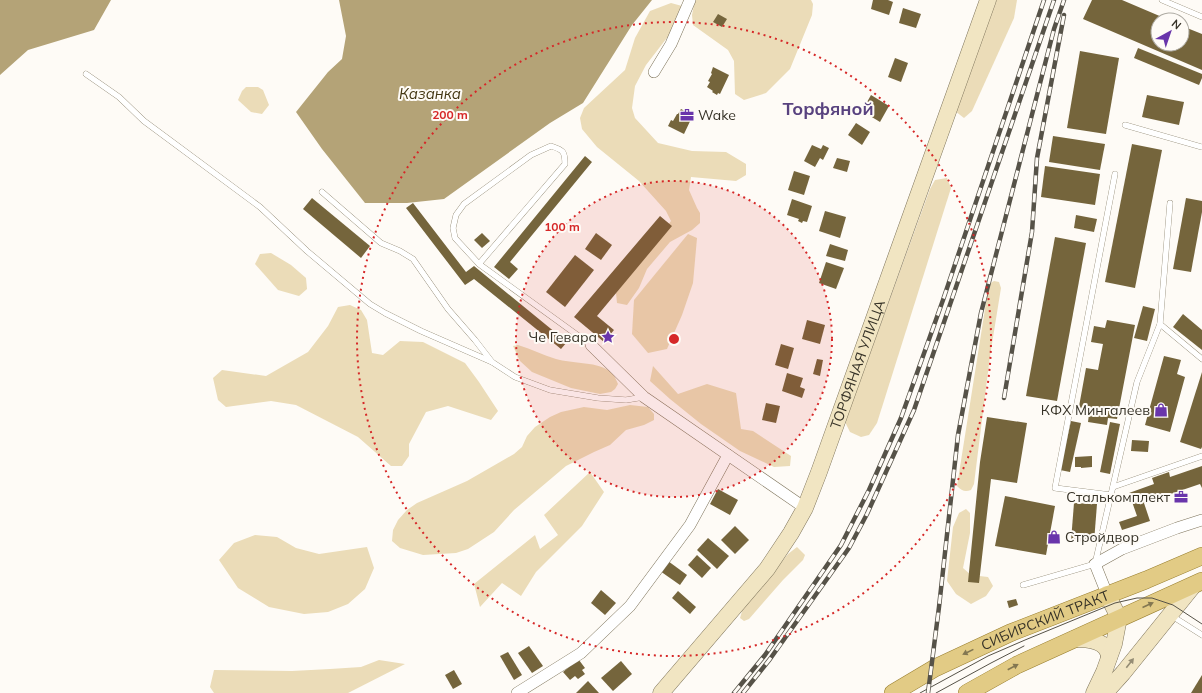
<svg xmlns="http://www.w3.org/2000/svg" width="1202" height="693" font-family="Mulish,sans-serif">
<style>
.green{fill:#ebdcb8}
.water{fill:#b4a377}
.building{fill:#75653c}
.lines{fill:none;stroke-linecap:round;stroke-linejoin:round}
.lane-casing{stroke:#7d735a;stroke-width:6}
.street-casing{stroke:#7d735a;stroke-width:12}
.secondary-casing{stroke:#7d735a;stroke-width:17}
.primary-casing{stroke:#997f2f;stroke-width:18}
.lane{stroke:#fff;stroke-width:5.5}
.street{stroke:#fff;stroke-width:11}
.secondary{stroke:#f1e5c2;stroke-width:16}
.primary{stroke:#e2cb85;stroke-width:17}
.tram{stroke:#565248;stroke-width:1}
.rail-casing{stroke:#565248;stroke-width:4.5}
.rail{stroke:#fefbf6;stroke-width:3;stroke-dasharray:9;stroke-linecap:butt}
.oneway{fill:#837751}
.oneway2{fill:#948c74}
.ring{fill:none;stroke:#d62828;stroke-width:2;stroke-dasharray:2 4}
.labels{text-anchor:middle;stroke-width:4;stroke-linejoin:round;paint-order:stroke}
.poi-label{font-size:14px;fill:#363227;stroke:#fefbf6;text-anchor:end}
.street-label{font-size:14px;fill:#363227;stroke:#fefbf6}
.water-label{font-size:15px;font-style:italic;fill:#453814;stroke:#fefbf6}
.district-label{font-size:18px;font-weight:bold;fill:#58427f;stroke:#fefbf6}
.centre{fill:#d62828;stroke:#fefbf6;stroke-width:2}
.ring-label{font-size:12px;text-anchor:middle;font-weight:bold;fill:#d62828;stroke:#fefbf6;stroke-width:4;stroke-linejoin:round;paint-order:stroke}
</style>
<rect width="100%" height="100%" fill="#fefbf6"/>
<g class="green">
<path d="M695 0H811L813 4 812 15 790 69 766 93 744 100 735 94 734 61 728 50 693 25 692 15Z"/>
<path d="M993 0H1017L1014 18 972 111 964 118 955 111Z"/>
<path d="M671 3 682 6 673 30 646 65 635 86 632 108 635 118 658 143 692 151 726 152 746 164V175L736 181 691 177 689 190 697 208 700 213V223L692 230 670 242 647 269 639 288 627 305 617 303 616 293 671 221 666 211 639 181 597 147 582 129 580 118 584 108 625 70 635 38 650 11Z"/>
<path d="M246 87H258L263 90 269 105 262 114 251 112 238 100 242 91Z"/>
<path d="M947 178 951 188 877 423 869 435 861 437 850 432 845 422 930 189 935 180Z"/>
<path d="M688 234 697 238 693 283 682 315 667 349 648 353 632 334 634 300Z"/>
<path d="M271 253 291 265 306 278 307 289 299 296 278 290 255 264 260 254Z"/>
<path d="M994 281 999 282 1001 288 990 356 974 484 971 490C965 492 962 491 957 486L988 290 989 284Z"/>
<path d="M350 305 361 310 367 320 372 353 383 355 400 341 423 342 465 363 479 382 498 411 491 420 448 406 426 412 409 444V456L402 466H391L358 437 296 405 271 401 226 407 218 400 213 378 222 370 266 376 308 352 328 326 338 307Z"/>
<path d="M518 345C531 349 543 355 556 359 571 364 600 361 612 373 615 376 616 380 618 384L615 389 611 392 600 394 571 388 532 372 520 361 513 346Z"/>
<path d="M653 366 678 394 707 384 736 393 741 429 753 431 791 456 790 466 774 467 740 451 701 424 670 399 650 381Z"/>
<path d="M630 405 648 407 654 414V420L644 425 626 430 610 445 594 452 566 466 514 510 494 532 468 549 456 553 423 555 400 548 392 541 393 530 398 520 407 510 417 503 467 481 514 454 522 447 527 436 535 427 550 417 561 412 584 407 607 410Z"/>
<path d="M590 472 604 492 582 526 536 572 521 596 502 583 480 607 474 584 535 535 540 549 558 535 544 515Z"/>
<path d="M966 509 970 513V533L963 568 971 575 988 577 993 586 986 596 971 604 956 594 947 581 953 527 959 513Z"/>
<path d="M255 535 277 537 296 548 319 554 367 547 374 568 365 589 348 604 328 612 304 614 269 607 238 588 219 560 234 543Z"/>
<path d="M797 547 805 555 803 560 783 580 749 619 744 621 740 618 743 608 788 554Z"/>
<path d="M379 660 405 664 348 693H214L210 687 214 670 292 671 330 669 361 667Z"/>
</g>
<g class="water">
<path d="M0 0H111L94 30 28 50 0 75Z"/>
<path d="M339 0H652L632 25 583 103 550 123 444 199 407 203H365L322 149 296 112 328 72 342 59 346 36Z"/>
</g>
<g class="building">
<path d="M873 0H888L893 2 889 15 871 9Z"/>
<path d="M1092 0H1122L1169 20H1158V44H1182V26L1202 34V70L1083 19Z"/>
<path d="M903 8 921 14 916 28 899 23Z"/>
<path d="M718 14 727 19 722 27 713 22Z"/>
<path d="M1138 48 1202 74V78L1199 85 1134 58Z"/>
<path d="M1080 51 1119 58 1106 134 1067 128Z"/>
<path d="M895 58 908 63 901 82 888 77Z"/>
<path d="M713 67 729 75 720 94 718 93 717 95 712 92 713 91 707 87 710 82 708 81 712 74 711 73Z"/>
<path d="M871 95 889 106 880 122 862 111Z"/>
<path d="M1147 95 1184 102 1179 125 1142 117Z"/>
<path d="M681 109 687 112 688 110 692 112V114L693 115 684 134 668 126 671 120 673 121 677 114H678Z"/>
<path d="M856 123 870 132 862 145 848 135Z"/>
<path d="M1053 136 1105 144 1100 170 1049 162Z"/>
<path d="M1132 144 1162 150 1135 288 1105 282Z"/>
<path d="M812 145 821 149 823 145 829 148 823 160 820 158 815 167 804 161Z"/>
<path d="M585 156 592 162 510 262 518 269 509 279 494 267Z"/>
<path d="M837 158 850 161 847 172 833 168Z"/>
<path d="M1045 166 1100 174 1095 205 1041 197Z"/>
<path d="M794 171 810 176 804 195 788 190Z"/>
<path d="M312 198 370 246 361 258 303 209Z"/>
<path d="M1186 198 1202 201V212L1191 272 1173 269Z"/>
<path d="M792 199 812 206 807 222 803 221 802 223 798 221 799 219 787 215Z"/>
<path d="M413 203 466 272 474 266 567 342 561 349 474 279 465 285 406 208Z"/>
<path d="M825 211 846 217 840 238 819 231Z"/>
<path d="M1076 215 1097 219 1094 232 1074 228Z"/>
<path d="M660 216 672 226 597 316 614 330 604 342 574 317Z"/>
<path d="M482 233 490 241 482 248 474 240Z"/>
<path d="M596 233 612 245 601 260 585 249Z"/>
<path d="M1055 237 1086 243 1057 401 1026 396Z"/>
<path d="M830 244 848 250 845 261 826 256Z"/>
<path d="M575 255 594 270 565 307 546 292Z"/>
<path d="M826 262 844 268 836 289 819 283Z"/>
<path d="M1143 306 1155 309 1147 341 1134 338Z"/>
<path d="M1183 314 1202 330V350L1173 327Z"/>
<path d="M807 320 825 325 820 344 802 339Z"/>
<path d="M1107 320 1135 325 1117 419 1108 418 1107 425 1088 422 1089 414 1078 412 1086 368 1098 370 1103 344 1091 342 1094 326 1105 328Z"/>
<path d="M781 344 794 348 788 369 775 365Z"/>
<path d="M1164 356 1181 360 1177 374 1185 377 1170 432 1145 425Z"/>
<path d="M817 359 823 360 820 376 813 374Z"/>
<path d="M1202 372V447L1201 449 1180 442Z"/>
<path d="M787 373 803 378 800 387 805 389 802 398 782 391Z"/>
<path d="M766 403 780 406 776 423 762 420Z"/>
<path d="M987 417 1027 423 1017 483 991 479 979 583 968 582 980 462Z"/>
<path d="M1071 421 1081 423 1070 472 1060 470Z"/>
<path d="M1110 422 1120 424 1110 474 1100 472Z"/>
<path d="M1132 440 1149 441 1148 452 1131 451Z"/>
<path d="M1092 456V467L1081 468V467H1075V457Z"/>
<path d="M1202 466V488L1200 484 1144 503 1150 521 1122 530 1119 522 1137 516 1129 493 1154 484 1152 478 1169 472 1170 477Z"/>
<path d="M718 489 738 500 730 515 710 504Z"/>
<path d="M1005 496 1055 506 1046 555 995 546Z"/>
<path d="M1074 503 1097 504 1094 542 1071 541Z"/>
<path d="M735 526 749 540 735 554 721 540Z"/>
<path d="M708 538 729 556 717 569 697 550Z"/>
<path d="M697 555 711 568 702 578 688 565Z"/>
<path d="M668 561 687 575 680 585 660 571Z"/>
<path d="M601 590 616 603 605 615 591 603Z"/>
<path d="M678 591 696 607 690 614 672 598Z"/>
<path d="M1016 599 1018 605 1009 608 1007 601Z"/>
<path d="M529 646 543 666 532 673 518 653Z"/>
<path d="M508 652 522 675 514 680 500 656Z"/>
<path d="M576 656 585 668 582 670 585 674 578 679 575 676 570 680 563 672 569 667 566 663Z"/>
<path d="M621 661 632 674 613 691 601 678Z"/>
<path d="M454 670 462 684 453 689 445 675Z"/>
<path d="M1202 675V693H1191Z"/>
<path d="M588 681 599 693H576Z"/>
</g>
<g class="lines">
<g class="lane-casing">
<g id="lane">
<path d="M1162 0 1202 17"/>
<path d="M86 74 119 97 144 121 260 207 307 251 370 304 385 313 421 331 492 362"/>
<path d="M1125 125 1202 147"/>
<path d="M322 192 381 243 400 251 413 259 448 309 475 340 492 362 515 377 550 390 598 398 626 400 644 397"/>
<path d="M479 264 455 238 453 228 456 215 464 204 531 155 551 146C563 150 565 151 565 164L479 264 591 345"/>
<path d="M1160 324 1202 359"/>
<path d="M1113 487 1202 456"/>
<path d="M1111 495 1055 488 1115 174"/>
<path d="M1023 585 1095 564 1137 382 1160 324 1170 203"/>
<path d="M1172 616 1202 635"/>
</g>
</g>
<g class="street-casing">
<g id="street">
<path d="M654 72 671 44 690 0"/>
<path d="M591 345 644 397 805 508"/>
<path d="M1107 594 1095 564 1122 549 1177 528 1202 520"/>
<path d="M517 693 581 653 630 606 690 525 728 455"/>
</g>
</g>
<g class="secondary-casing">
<g id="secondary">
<path d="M1074 639C1088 639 1108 640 1109 657"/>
<path id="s1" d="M661 693 767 569 791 533 805 508 819 472 988 0"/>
<path d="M1094 693 1104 672 1114 644 1119 618 1107 594"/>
<path d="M1105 693 1123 673 1194 585"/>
</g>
</g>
<g class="primary-casing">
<g id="primary">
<path id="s2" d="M893 693 935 668 1010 633 1146 580 1202 556"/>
<path d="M967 693 1017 665 1202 581"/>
</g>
</g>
<use href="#lane" class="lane"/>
<use href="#street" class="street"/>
<use href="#secondary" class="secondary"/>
<use href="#primary" class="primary"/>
<g class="tram">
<path d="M920 693 988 656 1025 640 1115 603 1137 598H1152L1173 605 1202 624"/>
<path d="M936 693 991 663 1024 646"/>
</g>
<g class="rail-casing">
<g id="rail">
<path d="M1004 398 1032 232 1037 158 1064 15"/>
<path d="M734 693 765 655 841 545 869 490 901 418 943 300 1044 0"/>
<path d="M743 693 770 659 849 548 867 514 914 410 1054 0"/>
<path d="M928 693 939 607 958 435 981 313 1054 29 1064 0"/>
</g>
</g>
<use href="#rail" class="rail"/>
</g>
<defs><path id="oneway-solid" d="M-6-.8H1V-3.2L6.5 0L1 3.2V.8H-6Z"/></defs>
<g class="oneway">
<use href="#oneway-solid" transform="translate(1148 605) rotate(-24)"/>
<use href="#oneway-solid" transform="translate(968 652) rotate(154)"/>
<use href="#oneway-solid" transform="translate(1013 667) rotate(-28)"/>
</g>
<use class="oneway2" href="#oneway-solid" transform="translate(1130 663) rotate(-52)"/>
<circle cx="674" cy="339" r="158" fill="#d62828" fill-opacity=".12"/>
<g class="ring">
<circle cx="674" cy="339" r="158"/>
<circle cx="674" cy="339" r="317"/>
</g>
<defs>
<g id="office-bare" transform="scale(1.08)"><path d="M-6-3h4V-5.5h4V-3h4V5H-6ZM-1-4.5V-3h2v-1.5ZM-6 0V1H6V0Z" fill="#6935ab" stroke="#fefbf6" stroke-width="2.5" paint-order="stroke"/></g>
<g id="sight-bare" transform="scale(1.08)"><path d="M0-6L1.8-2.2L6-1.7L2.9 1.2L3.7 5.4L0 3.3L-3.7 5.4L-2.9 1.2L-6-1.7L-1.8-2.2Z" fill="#6935ab" stroke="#fefbf6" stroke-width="2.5" paint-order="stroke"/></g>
<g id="shop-bare" transform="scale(1.08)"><path d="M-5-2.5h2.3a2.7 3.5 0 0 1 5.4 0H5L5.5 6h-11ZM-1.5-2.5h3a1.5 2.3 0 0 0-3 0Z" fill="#6935ab" stroke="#fefbf6" stroke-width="2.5" paint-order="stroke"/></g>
</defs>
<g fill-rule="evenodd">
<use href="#office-bare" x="687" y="115"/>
<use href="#sight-bare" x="608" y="337"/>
<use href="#shop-bare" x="1161" y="410"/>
<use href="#office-bare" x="1181" y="497"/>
<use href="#shop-bare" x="1054" y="537"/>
</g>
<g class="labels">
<g class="poi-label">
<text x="698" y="120" text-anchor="start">Wake</text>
<text x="597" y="342">Че Гевара</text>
<text x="1150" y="415">КФХ Мингалеев</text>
<text x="1170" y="502">Сталькомплект</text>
<text x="1065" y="542" text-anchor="start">Стройдвор</text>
</g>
<g class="street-label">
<text dy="5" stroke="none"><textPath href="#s1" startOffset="388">ТОРФЯНАЯ УЛИЦА</textPath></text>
<text dy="5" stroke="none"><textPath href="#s2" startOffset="169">СИБИРСКИЙ ТРАКТ</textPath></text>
</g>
<g class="water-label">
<text x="430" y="99">Казанка</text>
</g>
<g class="district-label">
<text x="828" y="115">Торфяной</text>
</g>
</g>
<circle cx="674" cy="339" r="6" class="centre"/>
<g class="ring-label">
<text x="450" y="119">200 m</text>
<text x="562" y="231">100 m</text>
</g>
<g transform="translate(1170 32) rotate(40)"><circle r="19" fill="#fefbf6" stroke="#aeaba3"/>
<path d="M0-3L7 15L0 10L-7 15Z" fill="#6935ab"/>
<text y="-6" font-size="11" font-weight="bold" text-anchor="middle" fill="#363227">N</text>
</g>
</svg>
